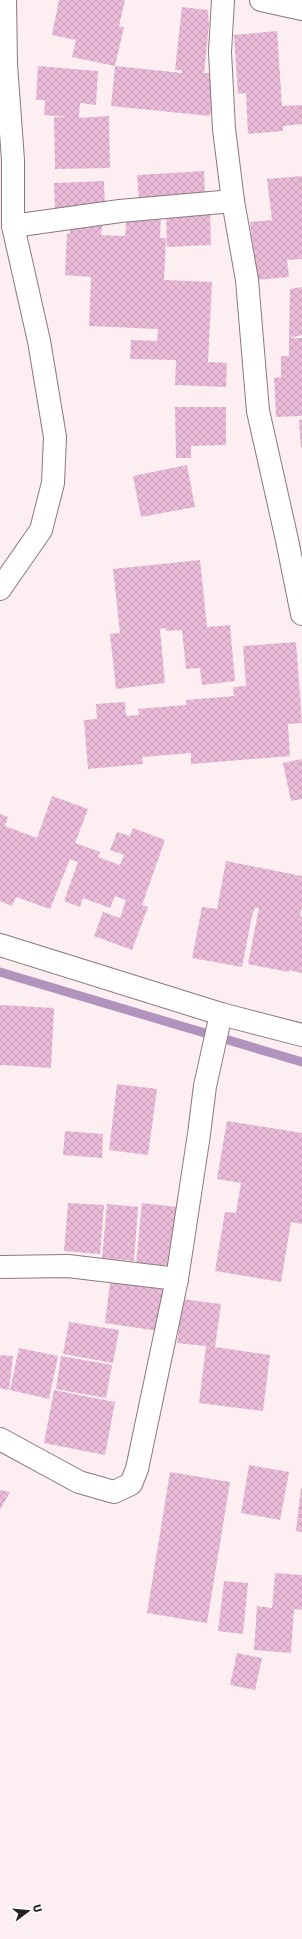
<svg xmlns="http://www.w3.org/2000/svg" width="302" height="1939" font-family="Jost,sans-serif">
<style>
.lines{fill:none;stroke-linecap:round;stroke-linejoin:round}
.stream{stroke:#b194bd;stroke-width:9}
.building{fill:url(#building-cross-hatch)}
.minor-casing{stroke:#8a797d;stroke-width:24}
.major-casing{stroke:#8a797d;stroke-width:24}
.minor{stroke:#fff;stroke-width:22}
.major{stroke:#fff;stroke-width:22}
</style>
<defs>
<pattern id="building-cross-hatch" width="8" height="8" patternUnits="userSpaceOnUse"><rect width="8" height="8" fill="#eabad9"/><path d="M0 0l8 8M0 8l8-8" fill="none" stroke="#c9a0ba"/></pattern>
</defs>
<rect width="100%" height="100%" fill="#fdeef1"/>
<g class="lines">
<path class="stream" d="M0 972 302 1062"/>
</g>
<g class="building">
<path d="M59 0H125L119 26 124 27 115 66 72 57 76 40 52 35Z"/>
<path d="M182 7 208 10 209 25 204 73H210L212 104 210 116 111 106 115 66 182 73V70H175Z"/>
<path d="M277 31 282 106 302 105V124L283 126V131L248 134 246 93 238 94 234 35Z"/>
<path d="M38 66 98 71 96 105 80 103 79 118 109 116 110 168 55 169 54 117H69L44 115 45 100H36Z"/>
<path d="M204 171 205 195 139 199 137 175Z"/>
<path d="M302 176V259L287 260 289 277 256 280 250 222 272 220 267 179Z"/>
<path d="M104 181 105 210 55 212 54 183Z"/>
<path d="M210 211 211 245 167 247 166 213Z"/>
<path d="M161 212 160 238H166L164 280 212 282 208 362 227 363 226 387 175 385 176 360 130 359 131 340 157 341 158 329 89 326 91 277 65 275 67 233 70 234V220L103 221 101 235 125 236 127 214Z"/>
<path d="M302 287V335L289 338 290 289Z"/>
<path d="M289 338H302V416L276 417 274 378 281 377V356H289Z"/>
<path d="M175 407H226V445L191 446V458H176Z"/>
<path d="M299 420H302V448H301Z"/>
<path d="M187 465 195 507 141 517 133 476Z"/>
<path d="M200 560 207 627 230 625 235 681 202 685 200 668 186 669 182 630 166 631V628L160 629 165 683 116 689 110 634 120 633 113 569Z"/>
<path d="M296 642 302 723 288 724 290 756 191 764V753L142 757 143 764 88 769 84 720 97 719 96 704 125 702 126 716 139 715 138 709 186 705V700L234 696 233 687 246 686 243 646Z"/>
<path d="M302 759V799L291 801 283 763Z"/>
<path d="M52 796 88 809 75 843 100 852 98 857 120 865 124 855 110 850 117 832 130 836 133 828 165 840 142 905 148 907 132 950 94 936 103 912 120 918 126 900 115 896 110 908 83 898 80 907 64 901 78 862 70 859 50 909 16 897 12 906 0 901V814L8 817 5 826 37 838Z"/>
<path d="M226 861 302 876V906L300 916 302 917V973L289 970V972L248 964 259 908H255L252 916 242 967 192 958 202 907 217 909Z"/>
<path d="M0 1005 54 1008 51 1068 0 1065Z"/>
<path d="M117 1084 157 1089 148 1155 109 1150Z"/>
<path d="M227 1121 302 1133V1224L291 1222 281 1282 215 1271 225 1212 236 1213 241 1183 217 1179Z"/>
<path d="M65 1131 103 1134 102 1158 63 1155Z"/>
<path d="M68 1203 104 1205 100 1254 64 1251Z"/>
<path d="M142 1203 178 1207 173 1266 136 1263Z"/>
<path d="M107 1204 138 1207 134 1261 102 1258Z"/>
<path d="M111 1275 166 1282 159 1331 105 1323Z"/>
<path d="M182 1299 221 1304 215 1347 270 1355 263 1411 199 1403 206 1346 177 1343Z"/>
<path d="M69 1322 119 1330 113 1363 63 1354Z"/>
<path d="M19 1348 58 1356 49 1399 10 1390Z"/>
<path d="M0 1355 13 1356 9 1390 0 1388Z"/>
<path d="M61 1356 112 1365 106 1398 56 1389Z"/>
<path d="M54 1390 115 1402 105 1455 44 1443Z"/>
<path d="M249 1465 289 1472 280 1520 241 1513Z"/>
<path d="M170 1472 230 1482 207 1623 147 1613Z"/>
<path d="M301 1488H302V1532L296 1531Z"/>
<path d="M0 1490 10 1492 0 1510Z"/>
<path d="M275 1573 302 1575V1610L294 1609 291 1653 254 1650 257 1606 272 1608Z"/>
<path d="M224 1581 248 1583 243 1634 218 1631Z"/>
<path d="M237 1653 262 1658 255 1690 230 1685Z"/>
</g>
<g class="lines">
<g class="minor-casing">
<g id="minor">
<path d="M223 0 220 52 224 129 233 201 247 280 258 411 287 540 302 614"/>
<path d="M261 0 302 9"/>
<path d="M13 226 120 211 233 201"/>
<path d="M0 589 41 530 53 483 55 437 39 341 13 226V160L6 65 5 0"/>
<path d="M0 1267 68 1266 177 1279"/>
<path d="M0 1439 79 1482 114 1492 131 1484 137 1469 177 1279 199 1134 205 1086 221 1014"/>
</g>
</g>
<g class="major-casing">
<path id="major" d="M0 945 221 1014 302 1035"/>
</g>
<use href="#minor" class="minor"/>
<use href="#major" class="major"/>
</g>
<g transform="translate(28 1911) rotate(74)" stroke="#ffffff" stroke-width="3" paint-order="stroke">
<path d="M0-3L7 15L0 10L-7 15Z" fill="#262021"/>
<text y="-6" font-size="11" font-weight="bold" text-anchor="middle" fill="#262021">U</text>
</g>
</svg>
